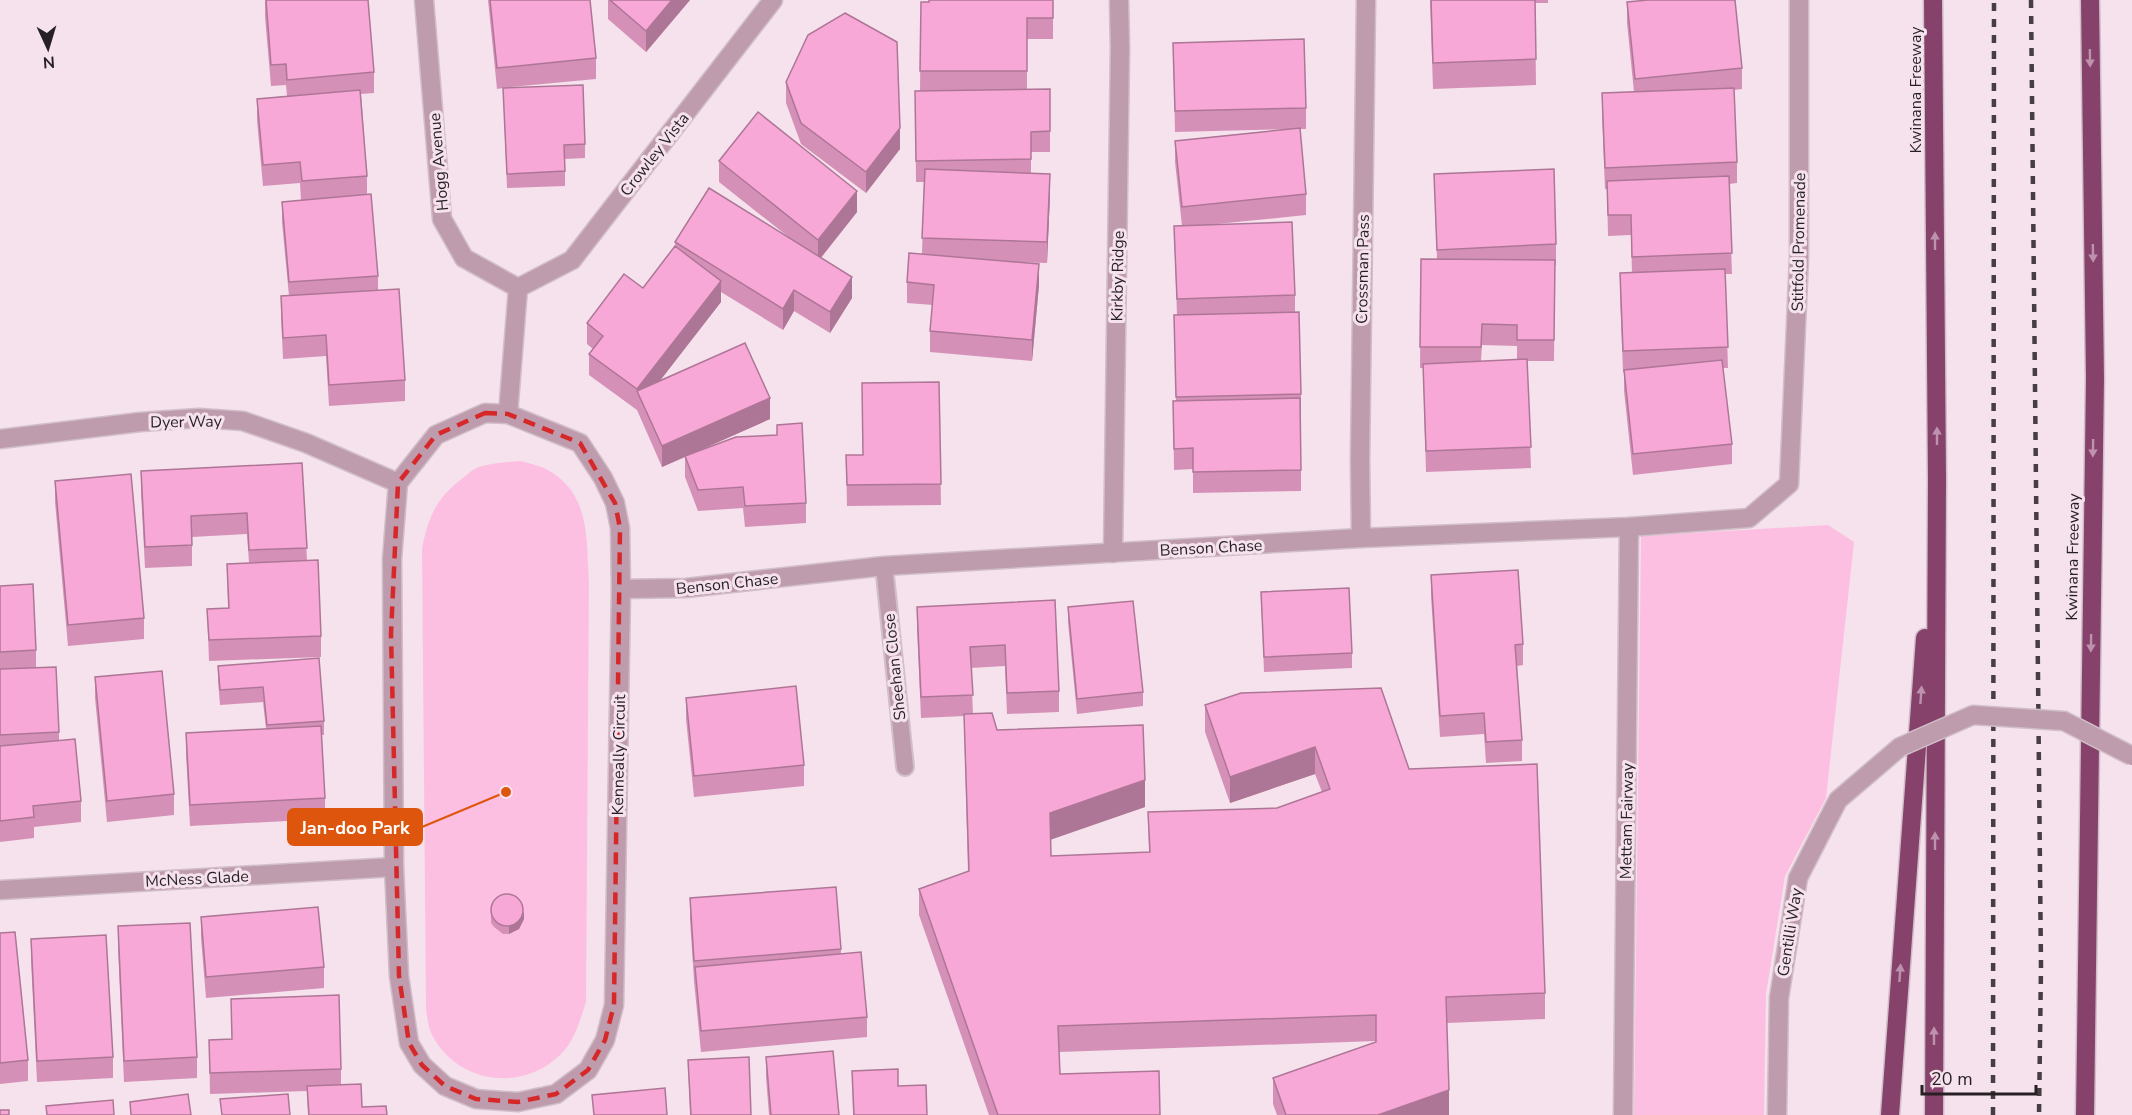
<svg xmlns="http://www.w3.org/2000/svg" width="2132" height="1115" font-family="'Nunito Sans',sans-serif">
<style>
.green{fill:#fdbfe1}
.lines{fill:none;stroke-linecap:round;stroke-linejoin:round}
.service-casing{stroke:#d0bfc8;stroke-width:20}
.minor-casing{stroke:#d0bfc8;stroke-width:21}
.motorway-casing{stroke:#d0bfc8;stroke-width:21}
.service{stroke:#bf9bae;stroke-width:16}
.minor{stroke:#bf9bae;stroke-width:18}
.motorway{stroke:#87426c;stroke-width:18}
.rail{stroke:#473e43;stroke-width:4.5;stroke-dasharray:8 8;stroke-linecap:butt}
.minor-bridge-casing{stroke:#d0bfc8;stroke-width:21;stroke-linecap:butt}
.minor-bridge{stroke:#bf9bae;stroke-width:18}
.wall{fill:#d590b8;fill-rule:evenodd}
.shaded-wall{fill:#ae7696}
.building{fill:#f8a8d6;stroke:#ae7696;stroke-width:1.5}
.oneway{fill:#be92ac}
.marked{fill:none;stroke:#d62828;stroke-width:4.5;stroke-dasharray:12 8;stroke-linejoin:round}
.labels{text-anchor:middle;stroke-width:6;stroke-linejoin:round;paint-order:stroke}
.street-label{font-size:16px;fill:#261f23;stroke:#f5e2ec}
.leader{fill:none;stroke:#de560d;stroke-width:2}
.callout-dot{fill:#de560d;stroke:#f5e2ec;stroke-width:2}
.callout{fill:#de560d;stroke:#de560d;stroke-width:2}
.callout-label{font-size:18px;text-anchor:middle;font-weight:bold;fill:#fff}
</style>
<rect width="100%" height="100%" fill="#f5e2ec"/>
<g class="green">
<path d="M521 461C528 463 537 465 544 468 591 491 586 538 589 582L586 1002C580 1020 575 1041 560 1055 521 1093 457 1083 432 1035 428 1027 427 1016 426 1008L422 549C428 517 436 498 463 478 468 474 473 469 479 467 493 463 507 462 521 461Z"/>
<path d="M1828 525 1854 542 1826 798 1785 876 1766 994 1764 1115H1634L1641 536Z"/>
</g>
<g class="lines">
<g class="service-casing">
<path id="service" d="M884 566 905 767"/>
</g>
<g class="minor-casing">
<g id="minor">
<path d="M424 0 442 219 464 258 518 288"/>
<path d="M518 288 572 260 773 0"/>
<path d="M485 413 508 414 580 443 603 478 615 503 620 528 621 589 614 1005 605 1040 588 1070 556 1094 518 1102 476 1099 445 1086 422 1065 409 1043 399 976 394 867 392 559 398 483 436 435Z"/>
<path d="M508 414 518 288"/>
<path d="M0 439 140 422 199 418 243 421 306 443 398 483"/>
<path d="M1361 538 1360 460 1366 0"/>
<path d="M1113 553 1120 48 1119 0"/>
<path d="M621 589 686 588 884 566 1361 538 1629 527 1749 518 1789 484 1799 257V0"/>
<path d="M0 890 394 867"/>
<path d="M1623 1115 1629 527"/>
</g>
</g>
<g class="motorway-casing">
<g id="motorway">
<path d="M1933 0 1937 479 1934 1115"/>
<path d="M1890 1115 1925 638"/>
<path d="M2085 1115 2095 378 2090 0"/>
</g>
</g>
<use href="#service" class="service"/>
<use href="#minor" class="minor"/>
<use href="#motorway" class="motorway"/>
<g class="rail">
<path d="M2031 0 2041 966 2039 1115"/>
<path d="M1993 1115 1994 0"/>
</g>
<g class="minor-bridge-casing">
<path id="minor-bridge" d="M1777 1115 1779 998 1798 878 1838 800 1900 747 1973 715 2064 721 2132 756"/>
</g>
<use href="#minor-bridge" class="minor-bridge"/>
</g>
<g class="wall">
<path d="M265 0 374 72V93L361 94 367 176V194L378 276V290L405 380V401L329 406 326 356 283 359 281 317V296H289L282 222V202L301 200 300 183 263 186 257 120V99L287 96 286 85 271 86 265 17Z"/>
<path d="M488 0H590L596 58V79L511 87 585 144V158L565 159V186L507 188 503 88 497 89Z"/>
<path d="M608 0H690L646 52 608 19Z"/>
<path d="M1053 0V39H1027V89H1050V152H1031V173L1050 195 1047 263 1011 262 1039 285 1032 361 930 352V331L933 305 907 303V282L922 254 924 182H916L915 91H920L921 2Z"/>
<path d="M1430 0H1548V3H1535L1536 85 1433 89Z"/>
<path d="M1627 2 1742 68V89L1734 90 1737 162V183L1729 184 1732 274H1725L1728 368H1723L1732 444V464L1633 475 1624 391V372H1623L1620 294V273H1632L1631 235 1608 236 1607 189H1605L1602 114V93L1634 92 1627 23Z"/>
<path d="M1173 43 1306 108V129H1300L1306 194V215L1207 225 1295 295V312L1301 394V491L1193 493V469L1174 470 1173 401H1176L1174 315H1177L1174 226H1182L1175 162V141L1286 129 1175 132Z"/>
<path d="M786 82 900 149 866 193 801 144 786 103Z"/>
<path d="M719 161 857 212 821 258 852 298 830 333 794 311 783 330 721 292V302L660 380 770 419 694 453 777 435V425L806 503V523L745 527 743 508 698 511 685 477V457L662 467 637 410 589 375V354L593 349 587 344V323L643 288 675 247V242L791 239 719 182Z"/>
<path d="M1434 174 1556 244V265H1555L1554 361H1527L1531 468 1426 472 1423 368H1420L1421 259 1437 260ZM1482 345 1517 346V360L1481 361Z"/>
<path d="M939 382 941 505 847 506 846 455H862Z"/>
<path d="M302 463 307 561 321 636V657L209 661 207 609 228 608 227 564 249 563 247 534 192 537V566L145 568 141 492V471Z"/>
<path d="M55 481 144 618V639L68 646 55 502Z"/>
<path d="M1431 575 1523 644V665L1517 666 1522 740V761L1486 763 1484 734 1440 737 1431 596Z"/>
<path d="M0 586 36 650V668L59 732V740L81 801V822L34 827V838L0 842Z"/>
<path d="M1261 592 1352 653V668L1264 672Z"/>
<path d="M1055 600 1059 691V712L1007 714 1005 666 971 668 973 714 997 730 1145 807 1050 839 1051 856 1149 852 1148 812 1277 808 1322 792 1315 774 1230 803 1205 732V705L1409 769 1545 993V1019L1447 1023 1449 1115H1277L1273 1104V1078L1376 1043V1041L1059 1052 1060 1074 1160 1115H989L919 915V889L968 872 964 716 921 718 917 627V607Z"/>
<path d="M1068 607 1143 692V706L1077 714 1068 622Z"/>
<path d="M319 658 324 721V735H321L325 798V819L190 826 186 754V733L266 729 263 702 220 705 218 680V666Z"/>
<path d="M95 677 174 794V815L107 822 95 698Z"/>
<path d="M686 698 804 765V786L694 797 686 719Z"/>
<path d="M690 898 841 949V954L867 1017V1037L701 1052 694 981 690 919Z"/>
<path d="M491 905 524 919 519 929 509 934H503L494 927 491 923Z"/>
<path d="M201 917 324 967V988L206 998 201 938Z"/>
<path d="M118 926 197 1057V1078L124 1082 118 947Z"/>
<path d="M0 933 28 1060V1081L0 1084Z"/>
<path d="M31 939 113 1057V1078L37 1082 31 960Z"/>
<path d="M231 999 341 1069V1084L362 1107 387 1115H308L307 1091 210 1094 209 1040 232 1039Z"/>
<path d="M766 1057 839 1115H769L766 1077Z"/>
<path d="M688 1060 751 1115H690Z"/>
<path d="M852 1071 898 1086 927 1115H853Z"/>
</g>
<g class="shaded-wall">
<path d="M672 0H690L646 52V31Z"/>
<path d="M900 128V149L866 193V172Z"/>
<path d="M1050 174V195L1047 263V242Z"/>
<path d="M857 191V212L818 261V240Z"/>
<path d="M1039 264V285L1032 361V340Z"/>
<path d="M852 277V298L830 333V312Z"/>
<path d="M721 281V302L642 404 637 392V389Z"/>
<path d="M794 290V311L783 330V309Z"/>
<path d="M770 398V419L662 467V446Z"/>
<path d="M1315 747V774L1230 803V777Z"/>
<path d="M1145 780V807L1050 840V813Z"/>
<path d="M524 912V919L519 929 509 934V926Z"/>
<path d="M1449 1090V1115H1378Z"/>
</g>
<g class="building">
<path d="M266 0H368L374 72 287 80 286 64 271 65Z"/>
<path d="M490 0H590L596 58 497 68Z"/>
<path d="M610 0H672L646 31Z"/>
<path d="M929 0H1053V18H1027V71H920L921 2H929Z"/>
<path d="M1431 0H1535L1536 59 1433 63Z"/>
<path d="M1648 0H1735L1742 68 1635 79 1627 2Z"/>
<path d="M845 13 897 42 900 128 866 172 801 123 786 82 808 35Z"/>
<path d="M1304 39 1306 108 1175 111 1173 43Z"/>
<path d="M583 85 585 144 564 145 565 171 507 174 503 88Z"/>
<path d="M1734 88 1737 162 1605 168 1602 93Z"/>
<path d="M1050 89V131L1031 132V159L916 161 915 91Z"/>
<path d="M360 90 367 176 302 181 300 162 263 165 257 99Z"/>
<path d="M758 112 857 191 818 240 719 161Z"/>
<path d="M1300 128 1306 194 1182 207 1175 141Z"/>
<path d="M925 169 1050 174 1047 242 922 238Z"/>
<path d="M1554 169 1556 244 1437 250 1434 174Z"/>
<path d="M1729 176 1732 253 1632 257 1631 215H1608L1607 181Z"/>
<path d="M709 188 852 277 830 312 794 290 783 309 675 242Z"/>
<path d="M371 194 378 276 289 282 282 202Z"/>
<path d="M1292 222 1295 295 1177 299 1174 226Z"/>
<path d="M675 246 721 281 637 389 589 354 603 336 587 323 624 274 643 288Z"/>
<path d="M909 253 1039 264 1032 340 930 331 934 285 907 282Z"/>
<path d="M1421 259 1555 260 1554 340H1517V325L1482 324 1481 347H1420Z"/>
<path d="M1725 269 1728 347 1623 351 1620 273Z"/>
<path d="M399 289 405 380 329 385 326 335 283 338 281 296Z"/>
<path d="M1299 312 1301 394 1176 397 1174 315Z"/>
<path d="M745 343 770 398 662 446 637 391Z"/>
<path d="M1527 359 1531 447 1426 451 1423 364Z"/>
<path d="M1722 360 1732 444 1633 454 1624 370Z"/>
<path d="M939 382 941 484 847 485 846 455H863L862 383Z"/>
<path d="M1300 398 1301 470 1193 472V448L1174 449 1173 401Z"/>
<path d="M802 423 806 503 745 506 743 487 698 490 685 456 736 437 777 435V425Z"/>
<path d="M302 463 307 548 249 550 247 513 191 516 192 545 145 547 141 471Z"/>
<path d="M131 474 144 618 68 625 55 481Z"/>
<path d="M318 560 321 636 209 640 207 609 229 608 227 564Z"/>
<path d="M1518 570 1523 644 1515 645 1522 740 1486 742 1484 713 1440 716 1431 575Z"/>
<path d="M33 584 36 650 0 652V586Z"/>
<path d="M1349 588 1352 653 1264 657 1261 592Z"/>
<path d="M1055 600 1059 691 1007 693 1005 645 970 647 973 695 921 697 917 607Z"/>
<path d="M1133 601 1143 692 1077 699 1068 607Z"/>
<path d="M319 658 324 721 267 725 263 687 220 690 218 666Z"/>
<path d="M56 667 59 732 0 735V669Z"/>
<path d="M162 671 174 794 107 801 95 677Z"/>
<path d="M796 686 804 765 694 776 686 698Z"/>
<path d="M1381 688 1409 769 1537 764 1545 993 1446 997 1449 1090 1378 1115H1286L1273 1078 1376 1042V1015L1058 1026 1060 1074 1159 1071 1160 1115H998L919 889 969 871 964 714 992 713 997 730 1143 725 1145 780 1050 813 1051 856 1150 852 1148 812 1277 808 1330 789 1315 747 1230 777 1205 705 1241 693Z"/>
<path d="M321 726 325 798 190 805 186 733Z"/>
<path d="M75 739 81 801 33 806 34 817 0 821V746Z"/>
<path d="M836 887 841 949 694 961 690 898Z"/>
<circle cx="507" cy="910" r="16"/>
<path d="M318 907 324 967 206 977 201 917Z"/>
<path d="M190 923 197 1057 124 1061 118 926Z"/>
<path d="M15 932 28 1060 0 1063V933Z"/>
<path d="M106 935 113 1057 37 1061 31 939Z"/>
<path d="M861 952 867 1017 701 1031 695 967Z"/>
<path d="M339 995 341 1069 210 1073 209 1040 232 1039 231 999Z"/>
<path d="M833 1051 839 1115H771L766 1057Z"/>
<path d="M749 1057 751 1115H691L688 1060Z"/>
<path d="M898 1069V1086L926 1085 927 1115H854L852 1071Z"/>
<path d="M361 1084 362 1107 386 1106 387 1115H309L307 1086Z"/>
<path d="M665 1088 667 1115H594L592 1095Z"/>
<path d="M188 1094 191 1115H131L130 1102Z"/>
<path d="M288 1094 290 1115H222L220 1099Z"/>
<path d="M113 1100 114 1115H47L46 1106Z"/>
<rect x="0" y="1110" width="9" height="5"/>
</g>
<defs><path id="oneway-solid" d="M-6-.8H1V-3.2L6.5 0L1 3.2V.8H-6Z" transform="scale(1.5)"/></defs>
<g class="oneway">
<use href="#oneway-solid" transform="translate(2090 58) rotate(89)"/>
<use href="#oneway-solid" transform="translate(1935 241) rotate(-90)"/>
<use href="#oneway-solid" transform="translate(2093 253) rotate(89)"/>
<use href="#oneway-solid" transform="translate(1937 436) rotate(-90)"/>
<use href="#oneway-solid" transform="translate(2093 448) rotate(91)"/>
<use href="#oneway-solid" transform="translate(2091 643) rotate(91)"/>
<use href="#oneway-solid" transform="translate(1921 695) rotate(-86)"/>
<use href="#oneway-solid" transform="translate(1935 841) rotate(-90)"/>
<use href="#oneway-solid" transform="translate(1900 973) rotate(-86)"/>
<use href="#oneway-solid" transform="translate(1934 1036) rotate(-90)"/>
</g>
<path class="marked" d="M485 413 508 414 580 443 615 503 620 528 614 1005 605 1040 588 1070 556 1094 518 1102 476 1099 445 1086 422 1065 409 1043 399 976 391 634 398 483 436 435Z"/>
<g class="labels">
<g class="street-label">
<text transform="translate(1915 90) rotate(-90)" y="6">Kwinana Freeway</text>
<text transform="translate(654 154) rotate(-52)" y="6">Crowley Vista</text>
<text transform="translate(438 162) rotate(-95)" y="6">Hogg Avenue</text>
<text transform="translate(1798 242) rotate(-89)" y="6">Stitfold Promenade</text>
<text transform="translate(1362 269) rotate(-89)" y="6">Crossman Pass</text>
<text transform="translate(1117 276) rotate(-89)" y="6">Kirkby Ridge</text>
<text transform="translate(186 421) rotate(-1)" y="6">Dyer Way</text>
<text transform="translate(1211 547) rotate(-3)" y="6">Benson Chase</text>
<text transform="translate(2072 557) rotate(-89)" y="6">Kwinana Freeway</text>
<text transform="translate(727 583) rotate(-6)" y="6">Benson Chase</text>
<text transform="translate(894 667) rotate(-96)" y="6">Sheehan Close</text>
<text transform="translate(618 755) rotate(-89)" y="6">Kenneally Circuit</text>
<text transform="translate(1626 821) rotate(-89)" y="6">Mettam Fairway</text>
<text transform="translate(197 878) rotate(-3)" y="6">McNess Glade</text>
<text transform="translate(1789 932) rotate(-81)" y="6">Gentilli Way</text>
</g>
</g>
<path class="leader" d="M506 792L422 827"/>
<circle class="callout-dot" cx="506" cy="792" r="6"/>
<rect class="callout" x="288" y="809" width="134" height="36" rx="6"/>
<g class="callout-label">
<text x="355" y="834">Jan-doo Park</text>
</g>
<g transform="translate(48 48) rotate(176)" stroke="#f5e2ec" stroke-width="4.5" paint-order="stroke">
<path d="M0-4.5L10 22L0 15L-10 22Z" fill="#261f23"/>
<text y="-9" font-size="16" font-weight="bold" text-anchor="middle" fill="#261f23">N</text>
</g>
<path d="M1922 1085v9h114v-9" fill="none" stroke="#261f23" stroke-width="3"/>
<text x="1931" y="1085" font-size="18" fill="#261f23" stroke="#f5e2ec" stroke-width="4.5" paint-order="stroke">20 m</text>
</svg>
